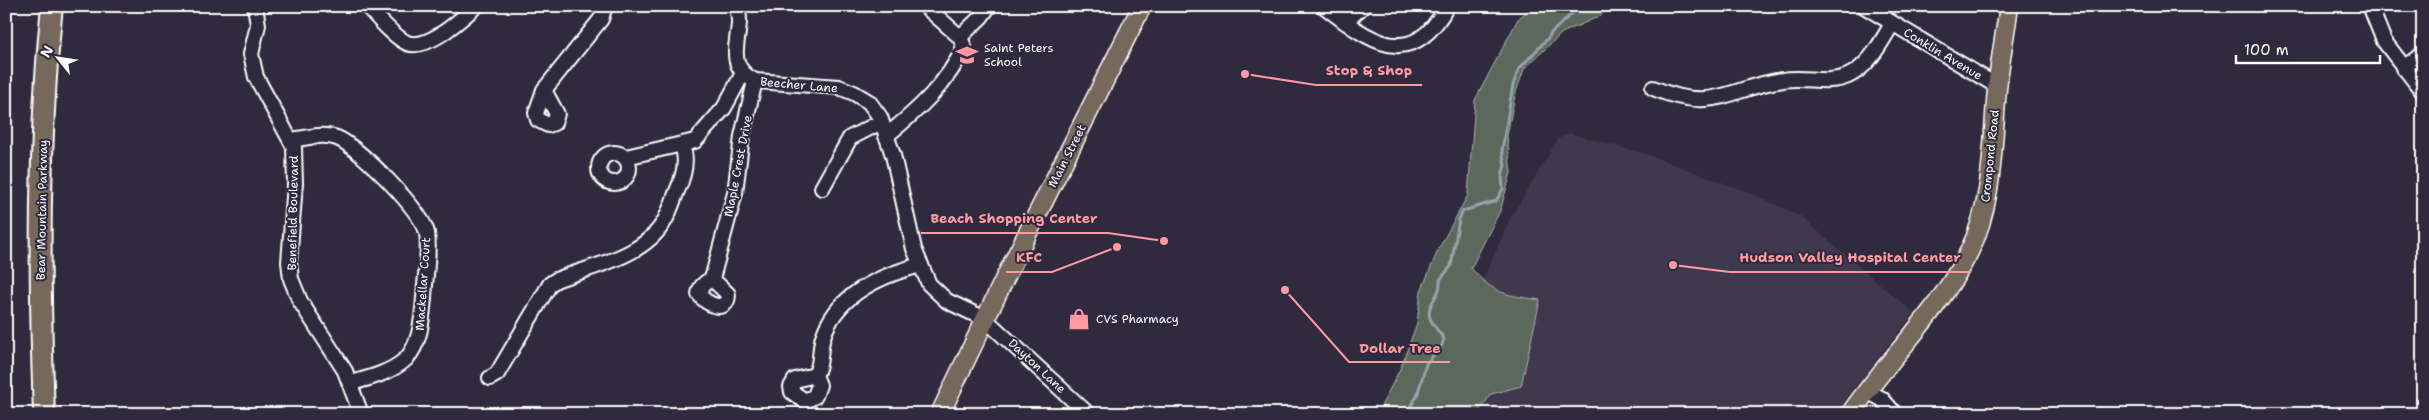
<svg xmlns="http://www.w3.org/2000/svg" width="2429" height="420" font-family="'Shantell Sans',sans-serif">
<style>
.built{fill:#41394e}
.green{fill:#5d675b;stroke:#aeb3ad}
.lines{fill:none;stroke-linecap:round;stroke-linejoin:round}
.stream{stroke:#96a3b0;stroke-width:3}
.minor-casing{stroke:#fff;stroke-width:18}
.major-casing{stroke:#fff;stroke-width:21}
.highway-casing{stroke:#fff;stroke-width:24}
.minor{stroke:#2f2a3d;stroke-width:14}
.major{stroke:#76695c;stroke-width:18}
.highway{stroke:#76695c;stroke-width:20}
.labels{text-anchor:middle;stroke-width:4;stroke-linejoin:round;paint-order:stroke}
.poi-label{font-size:12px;fill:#fff;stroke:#2f2a3d;text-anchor:start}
.street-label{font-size:12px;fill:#fff;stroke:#2f2a3d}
.leader{fill:none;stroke:#ff9aa2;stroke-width:2}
.callout-dot{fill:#ff9aa2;stroke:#2f2a3d;stroke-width:2}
.callout-label{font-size:14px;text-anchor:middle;font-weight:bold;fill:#ff9aa2;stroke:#2f2a3d;stroke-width:4;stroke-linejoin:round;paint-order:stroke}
</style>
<rect width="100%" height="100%" fill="#2f2a3d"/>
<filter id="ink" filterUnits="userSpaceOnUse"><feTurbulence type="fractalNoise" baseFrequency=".02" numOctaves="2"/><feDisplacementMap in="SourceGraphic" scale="10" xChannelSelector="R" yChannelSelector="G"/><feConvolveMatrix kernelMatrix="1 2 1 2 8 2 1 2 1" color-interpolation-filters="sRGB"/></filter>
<g filter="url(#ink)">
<path class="built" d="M1569 133 1649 155 1753 194 1800 216 1914 313 1851 392 1836 414H1423L1511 217 1558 139Z"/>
<path class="green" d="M1533 6H1611L1600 16 1562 33 1524 69 1515 95 1507 136 1511 173 1500 211 1471 268C1494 295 1507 295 1540 300L1521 386 1491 394 1477 414H1377L1401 367 1417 323 1421 291 1439 248 1468 195 1475 100 1518 19Z"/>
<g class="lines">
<path class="stream" d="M1406 414 1417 396 1426 364 1442 345 1444 339C1440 333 1433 326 1430 318 1425 304 1442 296 1440 280L1451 266 1459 219 1463 211 1496 201 1503 189 1502 175 1505 165 1502 150 1513 85 1519 69 1548 38 1551 33 1580 6"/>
<g class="minor-casing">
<g id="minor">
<path d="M255 6 258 25 251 54 256 77 294 147 295 184 289 262 291 279 300 301 345 371 361 414"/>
<path d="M367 6C377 17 394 37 407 43 428 51 461 19 476 6"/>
<path d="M736 6C748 31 718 62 755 81L839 87 854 93 869 102 880 117 893 155 914 249 929 284 947 301 985 319 1088 414"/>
<path d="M1324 6C1369 41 1411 73 1447 6"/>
<path d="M1864 6 1997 86"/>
<path d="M2370 6 2384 41 2423 92"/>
<path d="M1345 22 1363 6"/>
<path d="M960 37 981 17 989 6"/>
<path d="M2403 68 2423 54"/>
<path d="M1653 88C1715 114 1727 88 1783 80 1805 76 1828 85 1848 76 1869 67 1881 42 1892 24"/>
<path d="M544 90 601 19 605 6"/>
<path d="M544 90 557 114 554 123 548 125 538 120 536 113Z"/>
<path d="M886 136C917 111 948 83 964 47L960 37 925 6"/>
<path d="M291 140C305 138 323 133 337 138 358 146 423 212 427 233 430 253 425 277 424 298 422 318 421 343 406 359 392 372 370 378 351 383"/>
<circle cx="614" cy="168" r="15"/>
<path d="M626 157 695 141 724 108 743 73"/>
<path d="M822 188 850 138 881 122"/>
<path d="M712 279 735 193 742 136 755 81"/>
<path d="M712 279 728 294C728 314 706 305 699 294 700 286 705 282 712 279Z"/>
<path d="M815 375C822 364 819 350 823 337 836 295 881 275 921 265"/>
<path d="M815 375 819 385 815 396 805 401 792 392 791 387 795 380Z"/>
<path d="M490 378 497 374 550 284 556 280C592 266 645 257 665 220 670 211 673 201 677 191 683 178 688 160 682 146"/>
<path d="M1867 391 1882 399 1895 414"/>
</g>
</g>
<g class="major-casing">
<g id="major">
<path d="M940 414 1003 282 1142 6"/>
<path d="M1850 414C1889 358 1938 313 1969 252 1994 202 1992 143 1997 89 2000 61 2005 34 2009 6"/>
</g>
</g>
<g class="highway-casing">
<path id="highway" d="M44 414C39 278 38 142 52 6"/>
</g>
<use href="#minor" class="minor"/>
<use href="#major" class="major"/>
<use href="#highway" class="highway"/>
</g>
</g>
<defs>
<g id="school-bare" transform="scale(1.725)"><path d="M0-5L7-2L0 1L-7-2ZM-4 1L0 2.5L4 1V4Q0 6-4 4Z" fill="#ff9aa2" stroke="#2f2a3d" stroke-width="2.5" paint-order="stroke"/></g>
<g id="shop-bare" transform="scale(1.725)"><path d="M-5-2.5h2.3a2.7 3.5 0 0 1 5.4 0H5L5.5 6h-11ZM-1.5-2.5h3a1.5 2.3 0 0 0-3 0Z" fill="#ff9aa2" stroke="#2f2a3d" stroke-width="2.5" paint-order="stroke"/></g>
</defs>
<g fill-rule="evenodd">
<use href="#school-bare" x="967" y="55"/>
<use href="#shop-bare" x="1079" y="319"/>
</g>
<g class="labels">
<g class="poi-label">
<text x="984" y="52">Saint Peters<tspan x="984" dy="14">School</tspan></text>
<text x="1096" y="323">CVS Pharmacy</text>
</g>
<g class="street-label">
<text transform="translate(1943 54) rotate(31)" y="4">Conklin Avenue</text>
<text transform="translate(799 85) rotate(5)" y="4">Beecher Lane</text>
<text transform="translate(1067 156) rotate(-63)" y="4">Main Street</text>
<text transform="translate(1990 156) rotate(-84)" y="4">Crompond Road</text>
<text transform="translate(738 166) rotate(-79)" y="4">Maple Crest Drive</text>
<text transform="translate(42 210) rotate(-89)" y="4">Bear Mountain Parkway</text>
<text transform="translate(293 213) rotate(-89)" y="4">Benefield Boulevard</text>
<text transform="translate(423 284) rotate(-86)" y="4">Mackellar Court</text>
<text transform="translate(1037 366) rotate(43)" y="4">Dayton Lane</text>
</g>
</g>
<path class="leader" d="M1245 74L1316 85H1422M1164 241L1108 233H921M1117 247L1052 272H1006M1673 265L1730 272H1971M1285 290L1349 362H1450"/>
<g class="callout-dot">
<circle cx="1245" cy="74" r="5"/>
<circle cx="1164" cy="241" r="5"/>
<circle cx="1117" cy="247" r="5"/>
<circle cx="1673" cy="265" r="5"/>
<circle cx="1285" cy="290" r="5"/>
</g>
<g class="callout-label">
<text x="1369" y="75">Stop &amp; Shop</text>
<text x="1014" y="223">Beach Shopping Center</text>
<text x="1029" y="262">KFC</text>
<text x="1850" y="262">Hudson Valley Hospital Center</text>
<text x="1400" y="353">Dollar Tree</text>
</g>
<rect width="2429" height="420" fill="none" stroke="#2f2a3d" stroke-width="25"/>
<rect x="12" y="12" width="2404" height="395" fill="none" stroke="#fff" stroke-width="2" filter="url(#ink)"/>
<g transform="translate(58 58) rotate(300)" stroke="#2f2a3d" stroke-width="4" paint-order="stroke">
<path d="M0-4L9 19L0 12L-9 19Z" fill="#ffffff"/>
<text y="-8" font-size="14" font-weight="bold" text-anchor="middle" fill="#ffffff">N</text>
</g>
<path d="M2236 55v8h144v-8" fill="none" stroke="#ffffff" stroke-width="2.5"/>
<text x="2244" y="55" font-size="15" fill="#ffffff" stroke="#2f2a3d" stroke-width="4" paint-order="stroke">100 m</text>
</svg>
